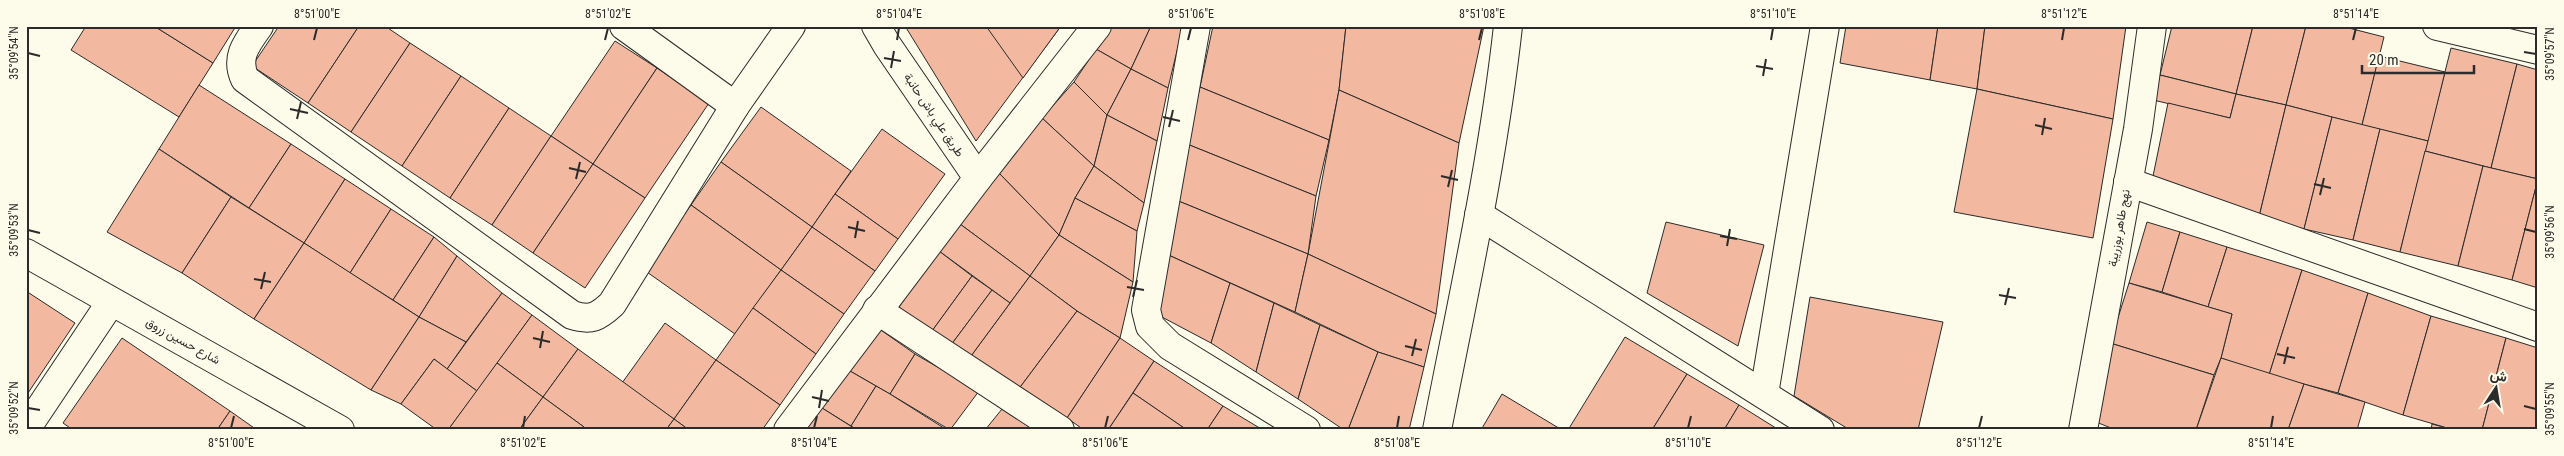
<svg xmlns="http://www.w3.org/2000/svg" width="2564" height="456" font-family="'Roboto Condensed',Vazirmatn,sans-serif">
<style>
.building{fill:#f2b8a0;stroke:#2b2b2b}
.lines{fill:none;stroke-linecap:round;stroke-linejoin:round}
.street-casing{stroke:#2b2b2b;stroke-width:30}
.secondary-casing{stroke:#2b2b2b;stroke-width:30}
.street{stroke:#fdfbea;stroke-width:28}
.secondary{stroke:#fdfbea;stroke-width:28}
.ticks{fill:none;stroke:#2b2b2b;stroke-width:2}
.labels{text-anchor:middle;stroke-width:4;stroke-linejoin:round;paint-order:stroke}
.street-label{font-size:12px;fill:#2b2b2b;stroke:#fdfbea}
.neatline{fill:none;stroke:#2b2b2b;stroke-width:2}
.ticks-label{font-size:12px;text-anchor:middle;fill:#2b2b2b}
</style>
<rect width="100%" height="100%" fill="#fdfbea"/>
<g class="building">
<path d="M86 26H154L213 63 179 117 71 50Z"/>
<path d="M154 26H236L213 63Z"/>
<path d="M279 26H359L308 103 252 66Z"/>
<path d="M359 26H385L410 43 351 132 308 103Z"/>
<path d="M905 26H1061L976 141Z"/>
<path d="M986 26H1061L1023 78Z"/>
<path d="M1112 26H1151L1131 69 1096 49Z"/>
<path d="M1151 26H1183L1168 88 1131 69Z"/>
<path d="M1213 26H1346L1339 90 1329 140 1200 87Z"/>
<path d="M1346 26H1484L1459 143 1339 90Z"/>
<path d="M1846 26H1938L1930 80 1840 63Z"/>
<path d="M1938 26H1985L1977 89 1930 80Z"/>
<path d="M1985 26H2126L2113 119 1977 89Z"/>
<path d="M2172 26H2253L2236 94 2160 75Z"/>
<path d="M2253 26H2306L2286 105 2236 94Z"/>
<path d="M2306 26H2341L2384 37 2362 125 2286 105Z"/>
<path d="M615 41 657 68 593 164 551 136Z"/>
<path d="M410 43 461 76 402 166 351 132Z"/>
<path d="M2451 48 2517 64 2491 168 2425 151Z"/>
<path d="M1096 49 1131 69 1107 115 1074 82Z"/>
<path d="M2379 56 2445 72 2428 141 2362 125Z"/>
<path d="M2517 64 2538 70V179L2491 168Z"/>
<path d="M657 68 709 103 645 198 593 164Z"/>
<path d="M1131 69 1168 88 1157 141 1107 115Z"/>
<path d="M2160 75 2236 94 2230 118 2153 100Z"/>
<path d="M461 76 509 108 450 198 402 166Z"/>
<path d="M1074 82 1107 115 1094 166 1042 118Z"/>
<path d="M199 85 291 144 249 208 159 149Z"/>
<path d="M1200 87 1329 140 1316 196 1187 144Z"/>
<path d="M1977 89 2113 119 2093 238 1954 212Z"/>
<path d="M1339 90 1459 143 1436 314 1308 254Z"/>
<path d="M2236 94 2286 105 2259 217 2152 181 2168 103 2230 118Z"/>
<path d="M2286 105 2332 117 2304 229 2259 217Z"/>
<path d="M761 107 851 171 812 227 721 162Z"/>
<path d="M509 108 551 136 492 225 450 198Z"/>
<path d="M1107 115 1157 141 1144 203 1094 166Z"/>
<path d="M2332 117 2380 129 2353 240 2304 229Z"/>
<path d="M1042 118 1094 166 1075 198 1059 235 997 171Z"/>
<path d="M882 129 945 174 898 239 835 194Z"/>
<path d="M2380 129 2428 141 2400 252 2353 240Z"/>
<path d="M551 136 593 164 533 253 492 225Z"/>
<path d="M291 144 345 179 304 243 249 208Z"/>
<path d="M1187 144 1316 196 1308 254 1176 200Z"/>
<path d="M159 149 231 197 182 273 107 232Z"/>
<path d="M2425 151 2483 166 2458 266 2400 252Z"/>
<path d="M721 162 812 227 781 270 691 205Z"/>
<path d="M593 164 645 198 585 288 533 253Z"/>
<path d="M1094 166 1144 203 1137 231 1075 198Z"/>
<path d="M2483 166 2538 179 2512 280 2458 266Z"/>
<path d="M997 171 1059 235 1030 276 960 224Z"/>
<path d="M345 179 391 209 350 273 304 243Z"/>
<path d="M2538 179V288L2512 280Z"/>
<path d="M835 194 898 239 875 271 812 227Z"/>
<path d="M231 197 304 243 254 319 182 273Z"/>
<path d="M1075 198 1137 231 1133 282 1059 235Z"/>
<path d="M1176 200 1308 254 1295 312 1164 253Z"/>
<path d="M691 205 781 270 735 334 644 270Z"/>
<path d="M391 209 434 237 393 300 350 273Z"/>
<path d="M1666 222 1764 245 1738 346 1647 293Z"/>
<path d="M2147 222 2180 232 2162 292 2129 283Z"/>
<path d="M960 224 1030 276 1010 303 939 251Z"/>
<path d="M812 227 875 271 844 314 781 270Z"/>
<path d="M2180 232 2227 247 2208 307 2162 292Z"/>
<path d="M1059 235 1133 282 1120 338 1077 311 1030 276Z"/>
<path d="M434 237 457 256 419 317 393 300Z"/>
<path d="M304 243 419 317 371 390 254 319Z"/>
<path d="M2227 247 2302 270 2269 375 2221 358 2232 314 2208 307Z"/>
<path d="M939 251 972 276 932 331 899 307Z"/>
<path d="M1164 253 1230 283 1211 343 1160 316Z"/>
<path d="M1308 254 1436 314 1424 367 1378 352 1295 312Z"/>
<path d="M457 256 502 293 466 342 419 317Z"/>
<path d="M781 270 844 314 816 354 753 308Z"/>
<path d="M2302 270 2368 293 2338 393 2269 375Z"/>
<path d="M972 276 992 290 951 345 932 331Z"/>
<path d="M1030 276 1077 311 1018 390 971 356Z"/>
<path d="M1230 283 1274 303 1256 372 1211 343Z"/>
<path d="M2129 283 2232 314 2221 358 2214 375 2110 343Z"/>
<path d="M992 290 1010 303 971 356 951 345Z"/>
<path d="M26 291 75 323 26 396Z"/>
<path d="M502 293 532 315 477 391 447 369Z"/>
<path d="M2368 293 2431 316 2403 415 2338 393Z"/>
<path d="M1810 297 1943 322 1918 430H1850L1794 396Z"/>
<path d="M1274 303 1320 325 1298 399 1256 372Z"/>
<path d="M753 308 816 354 780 405 716 360Z"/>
<path d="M1077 311 1120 338 1067 418 1018 390Z"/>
<path d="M532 315 578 349 543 397 497 363Z"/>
<path d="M2431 316 2506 338 2482 430H2454L2403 415Z"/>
<path d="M419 317 466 342 447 369 434 359 401 404 371 390Z"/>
<path d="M665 323 716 360 674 419 622 383Z"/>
<path d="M1320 325 1378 352 1348 430H1344L1298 399Z"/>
<path d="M878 328 915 354 890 394 850 371Z"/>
<path d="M1625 337 1687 374 1652 430H1568Z"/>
<path d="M122 338 230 411 217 430H73L63 423Z"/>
<path d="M1120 338 1154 361 1108 430H1084L1067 418Z"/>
<path d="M2506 338 2538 348V430H2482Z"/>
<path d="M2110 343 2214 375 2196 430H2116L2096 422Z"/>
<path d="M578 349 674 419 666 430H588L543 397Z"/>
<path d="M1378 352 1424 367 1409 430H1348Z"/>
<path d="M915 354 979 391 950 430 890 394Z"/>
<path d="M2221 358 2304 384 2288 430H2196Z"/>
<path d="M434 359 477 391 448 430H437L401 404Z"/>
<path d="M716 360 780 405 762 430H689L674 419Z"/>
<path d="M1154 361 1223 406 1207 430H1187L1133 393Z"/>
<path d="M497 363 543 397 519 430H448Z"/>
<path d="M850 371 876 386 851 426 822 408Z"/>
<path d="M1687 374 1739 405 1724 430H1652Z"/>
<path d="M2304 384 2365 402 2357 430H2288Z"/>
<path d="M876 386 890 394 947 430H857L851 426Z"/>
<path d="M1133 393 1187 430H1108Z"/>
<path d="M1502 394 1562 430H1481Z"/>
<path d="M543 397 584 427 582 430H519Z"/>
<path d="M1739 405 1779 430H1724Z"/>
<path d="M1223 406 1263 430H1207Z"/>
<path d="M822 408 857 430H802Z"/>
<path d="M1002 409 1034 430H985Z"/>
<path d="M230 411 257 430H217Z"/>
<path d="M674 419 689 430H666Z"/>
<path d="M2432 424 2454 430H2431Z"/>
</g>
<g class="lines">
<g class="street-casing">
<g id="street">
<path d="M259 26C246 44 235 58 245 79L572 315C591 321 598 317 612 304L735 106 791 26"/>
<path d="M624 26 735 106"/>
<path d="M1196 26 1146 310 1150 326 1170 346 1306 430"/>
<path d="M2437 26 2538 50"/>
<path d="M978 178 1097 26"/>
<path d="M2128 182 2538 327"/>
<path d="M1479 215 1820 430"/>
<path d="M877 310 1060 430"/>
<path d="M1764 394 1825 26"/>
<path d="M26 429 111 302"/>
<path d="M1437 430C1463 296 1493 162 1508 26"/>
<path d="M2083 430 2138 129 2152 26"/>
</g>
</g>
<g class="secondary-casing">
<g id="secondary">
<path d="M26 253 340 430"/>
<path d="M788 430 978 178 887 45 876 26"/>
</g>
</g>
<use href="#street" class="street"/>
<use href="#secondary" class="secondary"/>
</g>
<path class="ticks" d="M314 40 317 28M605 40 608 28M897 40 899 28M1188 40 1191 28M1479 40 1482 28M1771 40 1773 28M2062 40 2064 28M2353 40 2356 28M2524 52 2536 54M28 53 40 56M884 58 901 61M1756 66 1773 69M891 68 894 51M1763 76 1766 59M290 109 308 113M1163 117 1180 121M297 119 301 102M2035 125 2052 129M1169 127 1173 110M2042 135 2045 118M569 168 586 172M1441 176 1458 180M576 179 580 162M2314 184 2331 188M1448 187 1452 170M2320 195 2324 178M848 227 865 231M2524 229 2536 232M28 230 40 233M1720 236 1737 239M855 238 858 221M1727 246 1730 229M254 279 271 282M1127 287 1144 290M261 289 265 272M1999 295 2016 298M1133 297 1137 280M2005 305 2009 288M533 338 550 342M1405 346 1422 350M540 348 543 331M2277 354 2295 358M1412 356 1416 339M2284 364 2288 347M812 397 829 401M2524 406 2536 409M28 408 40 410M819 408 822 390M231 428 234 416M523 428 525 416M814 428 817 416M1105 428 1108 416M1397 428 1399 416M1688 428 1691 416M1979 428 1982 416M2271 428 2273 416"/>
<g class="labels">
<g class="street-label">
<text transform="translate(934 115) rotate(56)" y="4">طريق علي باش حانبة</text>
<text transform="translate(2119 228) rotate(-80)" y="4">نهج طاهر بوزريبة</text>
<text transform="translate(183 341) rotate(29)" y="4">شارع حسين زروق</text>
</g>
</g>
<rect width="2564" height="456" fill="none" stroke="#fdfbea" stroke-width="55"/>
<g transform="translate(2496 388) rotate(12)" stroke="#fdfbea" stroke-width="4" paint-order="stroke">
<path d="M0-4L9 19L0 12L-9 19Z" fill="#2b2b2b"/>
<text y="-8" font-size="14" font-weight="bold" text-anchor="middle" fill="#2b2b2b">ش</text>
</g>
<path d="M2362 65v8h112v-8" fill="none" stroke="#2b2b2b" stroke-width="2.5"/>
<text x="2369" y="65" font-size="15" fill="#2b2b2b" stroke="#fdfbea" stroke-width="4" paint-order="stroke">20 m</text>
<rect x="28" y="28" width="2508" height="400" class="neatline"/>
<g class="ticks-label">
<text x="317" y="18">8°51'00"E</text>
<text x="608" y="18">8°51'02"E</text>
<text x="899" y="18">8°51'04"E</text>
<text x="1191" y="18">8°51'06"E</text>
<text x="1482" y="18">8°51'08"E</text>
<text x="1773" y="18">8°51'10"E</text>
<text x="2064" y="18">8°51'12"E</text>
<text x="2356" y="18">8°51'14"E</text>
<text transform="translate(14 53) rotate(-90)" y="4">35°09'54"N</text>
<text transform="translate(2550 54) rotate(-90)" y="4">35°09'57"N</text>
<text transform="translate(14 230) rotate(-90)" y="4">35°09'53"N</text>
<text transform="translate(2550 232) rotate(-90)" y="4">35°09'56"N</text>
<text transform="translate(14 408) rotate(-90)" y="4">35°09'52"N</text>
<text transform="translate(2550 409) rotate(-90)" y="4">35°09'55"N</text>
<text x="231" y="447">8°51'00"E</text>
<text x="523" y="447">8°51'02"E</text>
<text x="814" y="447">8°51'04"E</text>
<text x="1105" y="447">8°51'06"E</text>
<text x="1397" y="447">8°51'08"E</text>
<text x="1688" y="447">8°51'10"E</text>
<text x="1979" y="447">8°51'12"E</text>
<text x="2271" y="447">8°51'14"E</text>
</g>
</svg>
